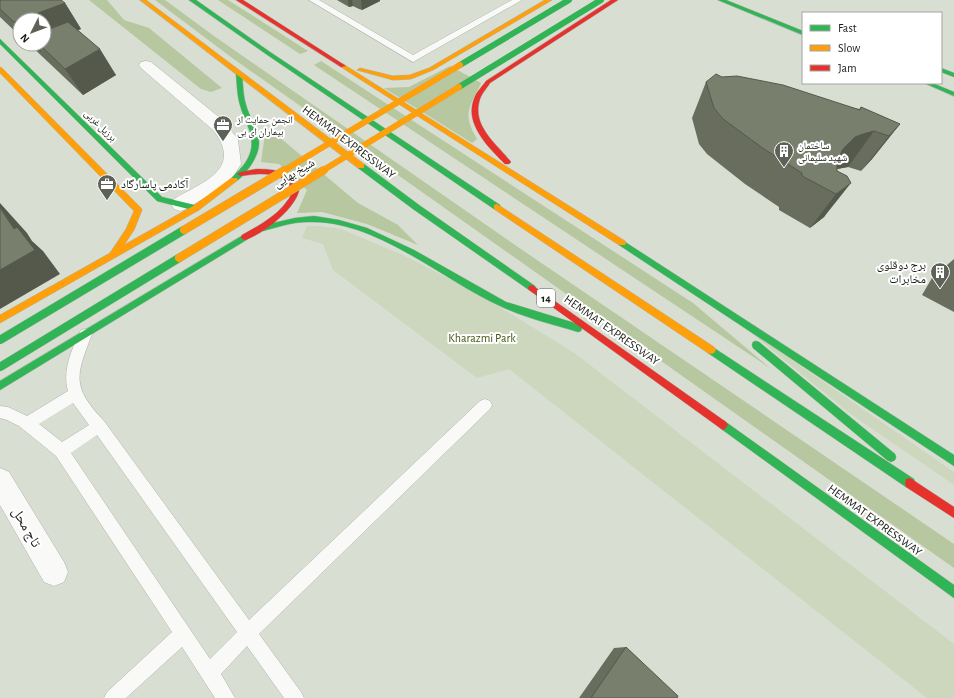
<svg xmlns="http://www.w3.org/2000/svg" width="954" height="698" font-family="'Alegreya Sans','Noto Naskh Arabic',sans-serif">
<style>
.green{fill:#ccd7bd}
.forest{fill:#b7c79f}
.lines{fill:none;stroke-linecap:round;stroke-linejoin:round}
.lane-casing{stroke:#aeb2a9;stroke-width:1}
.street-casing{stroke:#aeb2a9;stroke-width:1}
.fast-casing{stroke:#aeb2a9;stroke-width:1}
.slow-casing{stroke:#aeb2a9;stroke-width:1}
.jam-casing{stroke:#aeb2a9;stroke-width:1}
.lane{fill:#f9faf8;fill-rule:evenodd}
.street{fill:#f9faf8;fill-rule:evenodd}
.fast{fill:#30b455;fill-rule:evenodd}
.slow{fill:#ff9f0a;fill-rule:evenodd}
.jam{fill:#e5322d;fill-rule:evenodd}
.fast-bridge-far1-casing{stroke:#aeb2a9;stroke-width:6;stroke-linecap:butt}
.fast-bridge-casing{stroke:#aeb2a9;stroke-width:9;stroke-linecap:butt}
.slow-bridge-far1-casing{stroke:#aeb2a9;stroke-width:6;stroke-linecap:butt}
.slow-bridge-casing{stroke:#aeb2a9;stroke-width:9;stroke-linecap:butt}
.fast-bridge-far1{stroke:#30b455;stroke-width:6}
.fast-bridge{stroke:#30b455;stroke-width:8}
.slow-bridge-far1{stroke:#ff9f0a;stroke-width:6}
.slow-bridge{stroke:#ff9f0a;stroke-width:8}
.wall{fill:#686d5e}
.shaded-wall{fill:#55594c}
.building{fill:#797f6d;stroke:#55594c}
.labels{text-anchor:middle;stroke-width:4;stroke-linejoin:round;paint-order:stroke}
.far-poi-label{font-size:10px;fill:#1a1d15;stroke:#fff;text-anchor:start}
.far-street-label{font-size:10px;fill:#1a1d15;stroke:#fff}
.shield{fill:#fff;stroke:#5f615b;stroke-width:1}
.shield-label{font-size:11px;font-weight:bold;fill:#1a1d15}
.street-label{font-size:12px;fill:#1a1d15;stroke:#fff}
.poi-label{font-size:12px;fill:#1a1d15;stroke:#fff;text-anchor:start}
.park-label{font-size:12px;fill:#415714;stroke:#fff}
.near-street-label{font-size:14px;fill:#1a1d15;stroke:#fff}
</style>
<rect width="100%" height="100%" fill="#d9ded2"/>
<g class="green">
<path d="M307 226H321L341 229 405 256 478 294 573 352 954 644V698H927L509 369 477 378 333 270 323 244 302 238Z"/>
<path d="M740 324 954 472V485L852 415Z"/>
</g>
<g class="forest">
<path d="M89 0H107L124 20 149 28 222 88 211 92 201 89Z"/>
<path d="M155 0H165L214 36 512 243 954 544V568L231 57Z"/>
<path d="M218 0H228L308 51 300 54Z"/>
<path d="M321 61 693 303 770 368 314 65Z"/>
<path d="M450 66 481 83C469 109 462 113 477 139L472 143 384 88 409 87Z"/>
<path d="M272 131 358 203 398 225 418 245 367 224 322 212 297 213 307 190 279 164 261 162 265 134Z"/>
</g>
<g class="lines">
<g class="lane-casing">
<g id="lane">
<path d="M309 0H319L413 55 512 0H522L413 62Z"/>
<path d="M86 329 91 330 92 334C76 376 71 386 104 421L249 620 480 401 485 399 490 401 492 405 490 409 259 634 301 692 304 698H284L247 646 221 674 235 698H215L182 647 126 698H104L107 692 172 632 56 456 19 426 7 420 0 418V406L8 407 27 416 68 391C62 370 72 349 81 330ZM73 403 89 425 62 442 39 424ZM97 435 237 632 210 659 71 453Z"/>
</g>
</g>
<g class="street-casing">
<g id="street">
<path d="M146 61 151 62 225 122 238 140 241 164 234 175 222 187 186 209 180 211 174 209 171 204 174 199C203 182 244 169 213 130L141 68 139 65 141 62Z"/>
<path d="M0 468 9 472 64 562 68 572 64 582 54 586 44 582 0 505Z"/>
</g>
</g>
<g class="fast-casing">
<g id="fast">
<path d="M189 0H196L270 52 500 205V209H494L266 54Z"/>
<path d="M718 0H726L803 31V35Z"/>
<path d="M0 39 162 197 199 206V210L196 211 157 201 0 44Z"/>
<path d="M941 68 954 73V77L941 72Z"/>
<path d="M239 72 242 74C243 84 243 95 246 105 254 131 269 140 249 168 245 173 240 180 234 182L230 180C236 172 244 167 248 158 258 138 245 124 240 105 237 95 237 84 236 74Z"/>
<path d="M924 83H932L954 92V96Z"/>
<path d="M358 164H364L419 205 535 286 536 288 535 290H529L413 209 358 168Z"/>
<path d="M314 216 339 220 367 228 414 250 506 302 578 324 581 325 582 328 581 331 578 332C552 324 525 318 500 306 441 279 375 219 308 222 292 222 278 227 263 231L259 228 260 226 295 218Z"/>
<path d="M245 234 248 235 249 237 248 239 0 390V381Z"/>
<path d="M622 240 954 455V466L619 245 618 243Z"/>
<path d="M756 341 759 342 895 454 896 457 895 460 891 462 887 460 753 348 752 345 753 342Z"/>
<path d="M711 346 914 479 915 483 914 487 910 488 906 487 708 353 706 350 708 347Z"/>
<path d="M723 420 954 585V598L720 428 718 425 720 422Z"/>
</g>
</g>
<g class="slow-casing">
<g id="slow">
<path d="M140 0H146L364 164V168H358Z"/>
<path d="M545 0H552L433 70 411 79 393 80 357 70 360 68 393 76 410 75 429 68Z"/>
<path d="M343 64 625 241 626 243 625 245H619L341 67V65Z"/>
<path d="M0 67 2 68 141 208 142 210 134 230 124 245 193 206 231 178H237L238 180 199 210 0 323V315L110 253 126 229 134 211 0 73Z"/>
<path d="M497 204 714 347 716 350 714 353 711 354 708 353 494 209V205Z"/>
</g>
</g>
<g class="jam-casing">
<g id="jam">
<path d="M236 0H243L346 66 341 67Z"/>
<path d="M611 0H618L490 83C487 88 482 93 480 99 471 126 497 144 511 162L509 164H505C489 148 464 124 474 99 476 92 482 87 486 81Z"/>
<path d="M256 169C276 169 290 171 299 191 294 210 263 234 245 240L242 239 241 237 242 235C258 226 277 216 287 201 291 197 292 192 290 187 281 170 256 174 241 176L237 174 241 172Z"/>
<path d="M532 285 726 422 728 425 726 428 723 430 720 428 529 290 528 288 529 286Z"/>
<path d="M910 478 954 507V518L906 487 905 483 906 479Z"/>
</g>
</g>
<use href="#lane" class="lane"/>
<use href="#street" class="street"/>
<use href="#fast" class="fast"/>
<use href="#slow" class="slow"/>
<use href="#jam" class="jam"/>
<g class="fast-bridge-far1-casing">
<g id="fast-bridge-far1">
<path d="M460 65 569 0"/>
<path d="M459 87 601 0"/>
</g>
</g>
<g class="fast-bridge-casing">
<g id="fast-bridge">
<path d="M0 340 184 230"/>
<path d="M0 367 179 258"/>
</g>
</g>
<g class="slow-bridge-far1-casing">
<g id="slow-bridge-far1">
<path d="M283 171 460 65"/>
<path d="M322 171 459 87"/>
</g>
</g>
<g class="slow-bridge-casing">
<g id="slow-bridge">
<path d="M184 230 285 170"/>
<path d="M179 258 324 170"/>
</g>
</g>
<use href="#fast-bridge-far1" class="fast-bridge-far1"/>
<use href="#fast-bridge" class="fast-bridge"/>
<use href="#slow-bridge-far1" class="slow-bridge-far1"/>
<use href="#slow-bridge" class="slow-bridge"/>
</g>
<g class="wall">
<path d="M0 0 65 3 81 29 78 30 116 75 83 95 29 44H44L20 20V36L0 17Z"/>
<path d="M337 0H380V1L362 10 359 9 353 6 349 7Z"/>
<path d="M722 77 859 109 861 107 900 124 872 159 861 171 848 167 837 169V171L847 176 824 217 810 228 779 210V207L745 184 707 154 699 144 692 118 706 82Z"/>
<path d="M954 259V312L922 295 932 278Z"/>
<path d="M626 647 677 698H579L614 648Z"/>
</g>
<g class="shaded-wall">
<path d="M348 0H352L353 6 349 7Z"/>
<path d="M361 0H380V1L362 10Z"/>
<path d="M65 3 81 29 44 43V20H20V30L14 22Z"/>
<path d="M100 49 116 75 83 95 65 69Z"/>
<path d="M900 124 872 159 861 171 889 136Z"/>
<path d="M874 131 848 167 837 169 830 172 843 149 855 137 863 134Z"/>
<path d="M851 183 824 217 810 228 836 194Z"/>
<path d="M0 203 27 233 32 241 43 251 60 274 0 309V270L14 229 0 208Z"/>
</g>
<g class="building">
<path d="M0 0H61L65 3 14 22 0 9Z"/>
<path d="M68 22 100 49 65 69 39 44H44V31Z"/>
<path d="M60 24V25L44 31V30Z"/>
<path d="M33 44H36L41 52Z"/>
<path d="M716 74 722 77 737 76 783 85 860 110 861 107 900 124 889 136 874 131 863 134 855 137 843 149 837 161V171L847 176 851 183 836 194 802 176V173L764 149 723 119 714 108 706 82Z"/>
<path d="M0 208 14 229 17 227 35 250 0 270Z"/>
<path d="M626 647 678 696 677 698H591Z"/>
</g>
<defs>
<g id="office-pin" transform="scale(1)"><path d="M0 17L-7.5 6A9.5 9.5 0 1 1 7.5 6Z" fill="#5d6157" stroke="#fff"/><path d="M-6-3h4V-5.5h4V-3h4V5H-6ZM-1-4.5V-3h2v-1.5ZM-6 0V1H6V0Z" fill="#fff"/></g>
<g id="building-pin" transform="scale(1)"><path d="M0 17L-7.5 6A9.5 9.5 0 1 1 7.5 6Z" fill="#5d6157" stroke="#fff"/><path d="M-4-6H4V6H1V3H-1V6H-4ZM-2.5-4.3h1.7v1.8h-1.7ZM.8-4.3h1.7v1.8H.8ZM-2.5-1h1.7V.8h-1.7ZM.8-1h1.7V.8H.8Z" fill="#fff"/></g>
</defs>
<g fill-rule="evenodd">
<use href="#office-pin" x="223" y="125"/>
<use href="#building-pin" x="784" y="151"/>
<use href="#office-pin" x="107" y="184"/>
<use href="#building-pin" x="940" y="272"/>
</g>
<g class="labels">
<g class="far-poi-label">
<text x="237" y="123">انجمن حمایت از<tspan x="237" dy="12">بیماران ای بی</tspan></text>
<text x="798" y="149">ساختمان<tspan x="798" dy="12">شهید سلیمانی</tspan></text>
</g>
<g class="far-street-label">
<text transform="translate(101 125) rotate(44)" y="4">برزیل غربی</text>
</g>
<rect class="shield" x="537" y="289" width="18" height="18" rx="3"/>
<g class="shield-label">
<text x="546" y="302">14</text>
</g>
<g class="street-label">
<text transform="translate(349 142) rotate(37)" y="4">HEMMAT EXPRESSWAY</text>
<text transform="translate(294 173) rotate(-31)" y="4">شیخ بهایی</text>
<text transform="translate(612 330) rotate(35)" y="4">HEMMAT EXPRESSWAY</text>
<text transform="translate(875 520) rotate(36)" y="4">HEMMAT EXPRESSWAY</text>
</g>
<g class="poi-label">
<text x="121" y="188">آکادمی پاسارگاد</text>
<text x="926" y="269" text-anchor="end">برج دوقلوی<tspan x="926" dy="14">مخابرات</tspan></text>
</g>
<g class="park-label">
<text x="482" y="342">Kharazmi Park</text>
</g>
<g class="near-street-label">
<text transform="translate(27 527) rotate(60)" y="5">تاج محل</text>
</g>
</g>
<rect x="802" y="12" width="140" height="72" fill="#ffffff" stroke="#a3a5a1"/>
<rect x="810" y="25" width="20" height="6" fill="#30b455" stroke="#a3a5a1"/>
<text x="838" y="32" font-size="12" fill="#1a1d15">Fast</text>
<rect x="810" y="45" width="20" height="6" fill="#ff9f0a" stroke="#a3a5a1"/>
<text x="838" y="52" font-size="12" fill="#1a1d15">Slow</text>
<rect x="810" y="65" width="20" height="6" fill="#e5322d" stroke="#a3a5a1"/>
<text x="838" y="72" font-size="12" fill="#1a1d15">Jam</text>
<g transform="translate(32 32) rotate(228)"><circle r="19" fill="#ffffff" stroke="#a3a5a1"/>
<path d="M0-3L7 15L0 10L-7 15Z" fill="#5d6157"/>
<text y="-6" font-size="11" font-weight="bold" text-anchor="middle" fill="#1a1d15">N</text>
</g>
</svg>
